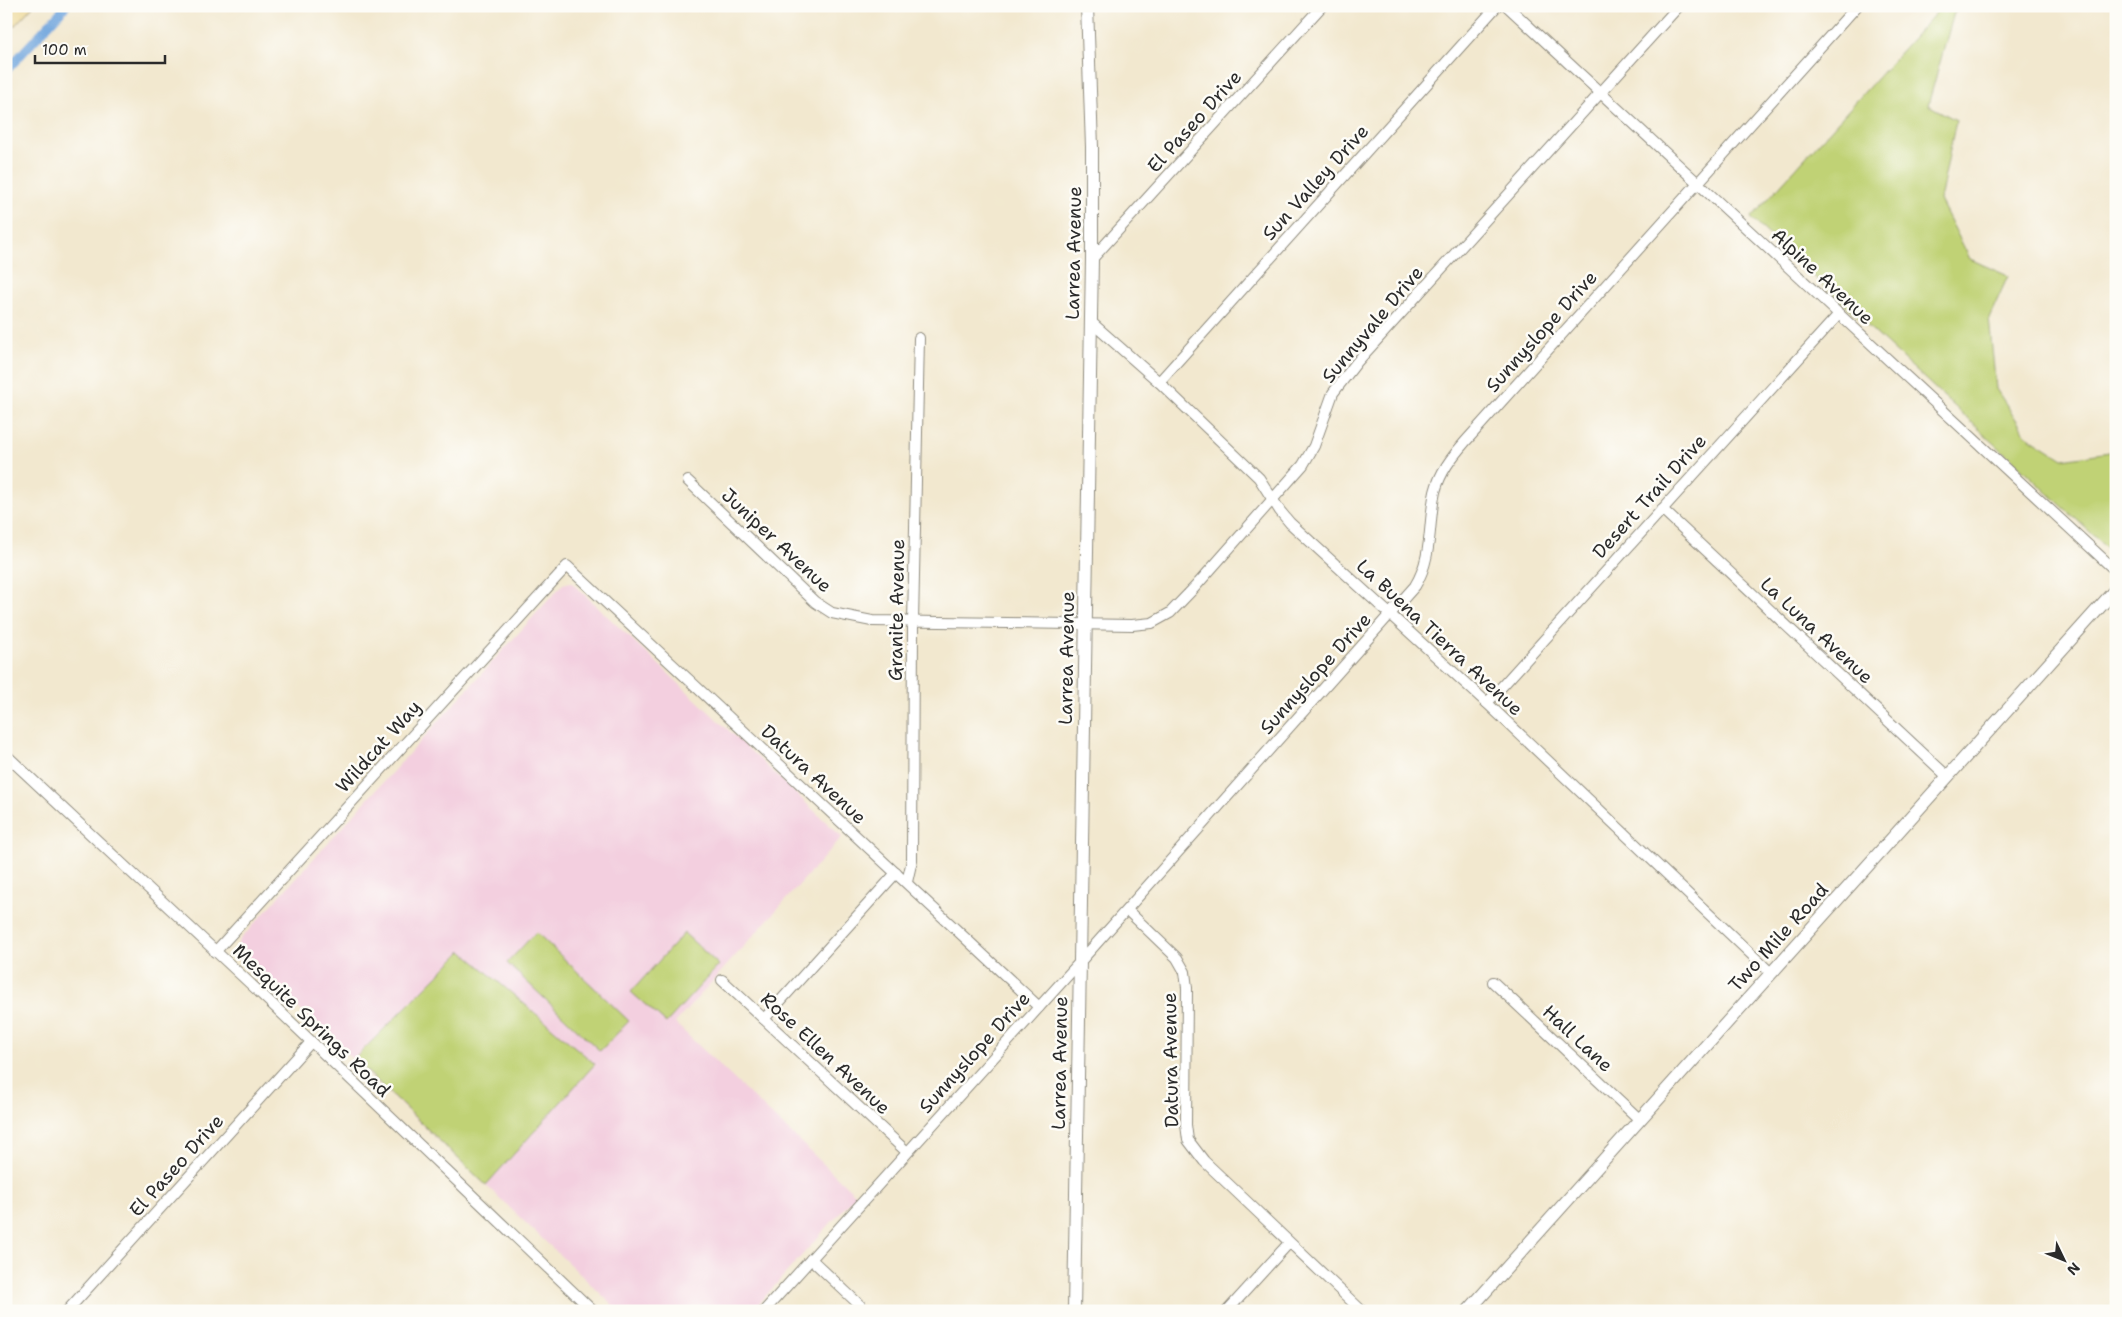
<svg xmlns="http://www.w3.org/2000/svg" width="2122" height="1317" font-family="'Shantell Sans',sans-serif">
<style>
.built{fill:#f3cfdf}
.green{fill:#c0d275;stroke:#767e50}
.sand{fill:#eeda9e;stroke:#8c8264}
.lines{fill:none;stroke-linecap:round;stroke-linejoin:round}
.canal{stroke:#6fa5dd;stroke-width:9}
.minor-casing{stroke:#8e8a7d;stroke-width:12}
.major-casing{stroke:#8e8a7d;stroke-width:14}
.minor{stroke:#fff;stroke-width:10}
.major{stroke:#fff;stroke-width:12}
.labels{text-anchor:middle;stroke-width:5;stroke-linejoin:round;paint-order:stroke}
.street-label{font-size:19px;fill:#2b2b2b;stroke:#fdfcf7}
</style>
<rect width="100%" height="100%" fill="#fdfcf7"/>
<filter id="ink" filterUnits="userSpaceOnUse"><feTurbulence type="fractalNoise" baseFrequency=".02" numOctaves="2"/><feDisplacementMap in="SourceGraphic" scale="10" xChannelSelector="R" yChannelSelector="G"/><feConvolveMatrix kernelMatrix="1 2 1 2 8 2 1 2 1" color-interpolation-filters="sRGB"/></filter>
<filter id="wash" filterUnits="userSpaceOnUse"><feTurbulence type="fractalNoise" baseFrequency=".0096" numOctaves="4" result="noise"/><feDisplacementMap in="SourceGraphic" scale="20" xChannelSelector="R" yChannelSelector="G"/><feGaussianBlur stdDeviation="1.12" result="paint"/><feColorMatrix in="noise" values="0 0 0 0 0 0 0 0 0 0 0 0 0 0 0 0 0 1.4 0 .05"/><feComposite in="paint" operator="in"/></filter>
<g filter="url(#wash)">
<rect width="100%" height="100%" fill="#f2e8cf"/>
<path class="built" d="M571 582 842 837 675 1023 856 1195 752 1311H619L238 951V942L563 584Z"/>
<g class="green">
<path d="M1942 6H1961L1954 13 1928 105 1956 120 1940 200 1970 259 2008 276 1989 318 1996 389 2027 436 2063 459 2116 451V556L1751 218Z"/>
<path d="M536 932 629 1021 600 1051 507 963Z"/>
<path d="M684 933 719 965 666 1023 631 992Z"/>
<path d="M462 951 595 1064 486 1185 354 1059Z"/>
</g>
<path class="sand" d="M6 6H33L6 35Z"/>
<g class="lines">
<path class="canal" d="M6 71 66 6"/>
</g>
</g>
<g filter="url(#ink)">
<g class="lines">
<g class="minor-casing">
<g id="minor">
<path d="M1507 6 2116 571"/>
<path d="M1092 259 1322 6"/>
<path d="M1091 322 1159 382 1259 478 1280 511 1290 523 1487 703 1771 973"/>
<path d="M1159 382 1497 6"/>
<path d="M688 481 815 602 832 613 872 621 1132 625 1152 623 1170 613 1195 587 1303 465 1314 446 1333 393 1357 362 1679 6"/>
<path d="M1662 509 1947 776"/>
<path d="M1487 703 1839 314"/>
<path d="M6 755 272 1004 593 1311"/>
<path d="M907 882 912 860 913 623 919 338"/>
<path d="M1127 910 1177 958 1185 972 1187 988 1186 1125 1188 1140 1204 1161 1362 1311"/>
<path d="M215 952 567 566 1039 1007"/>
<path d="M722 980 907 1152"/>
<path d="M1493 982 1639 1119"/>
<path d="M764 1019 896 873"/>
<path d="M811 1259 866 1311"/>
<path d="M67 1311 311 1042"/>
<path d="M764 1311 1079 963 1415 586C1433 557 1428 523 1435 492 1440 472 1452 457 1465 442L1857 6"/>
<path d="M1227 1311 1289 1243"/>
</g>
</g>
<g class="major-casing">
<g id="major">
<path d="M1074 1311 1092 259V147L1087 6"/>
<path d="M1468 1311 2116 589"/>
</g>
</g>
<use href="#minor" class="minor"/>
<use href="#major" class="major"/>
</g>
</g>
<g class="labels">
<g class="street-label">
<text transform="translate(1194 121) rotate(-48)" y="7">El Paseo Drive</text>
<text transform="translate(1315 182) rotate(-48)" y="7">Sun Valley Drive</text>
<text transform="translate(1073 253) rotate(-89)" y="7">Larrea Avenue</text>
<text transform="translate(1823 276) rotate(43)" y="7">Alpine Avenue</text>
<text transform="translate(1372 324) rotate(-50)" y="7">Sunnyvale Drive</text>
<text transform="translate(1541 331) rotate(-48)" y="7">Sunnyslope Drive</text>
<text transform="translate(1649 496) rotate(-48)" y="7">Desert Trail Drive</text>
<text transform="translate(777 540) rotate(43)" y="7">Juniper Avenue</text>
<text transform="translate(896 610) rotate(-89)" y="7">Granite Avenue</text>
<text transform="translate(1817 630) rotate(43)" y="7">La Luna Avenue</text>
<text transform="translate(1440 637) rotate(43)" y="7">La Buena Tierra Avenue</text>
<text transform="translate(1066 658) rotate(-89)" y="7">Larrea Avenue</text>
<text transform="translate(1315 673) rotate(-48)" y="7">Sunnyslope Drive</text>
<text transform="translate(378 746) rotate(-48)" y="7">Wildcat Way</text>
<text transform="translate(814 774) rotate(43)" y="7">Datura Avenue</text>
<text transform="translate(1778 937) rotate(-48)" y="7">Two Mile Road</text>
<text transform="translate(312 1020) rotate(44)" y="7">Mesquite Springs Road</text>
<text transform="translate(1578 1038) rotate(43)" y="7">Hall Lane</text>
<text transform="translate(974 1052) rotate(-48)" y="7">Sunnyslope Drive</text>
<text transform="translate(826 1053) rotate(43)" y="7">Rose Ellen Avenue</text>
<text transform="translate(1170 1060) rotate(-91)" y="7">Datura Avenue</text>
<text transform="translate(1059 1063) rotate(-89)" y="7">Larrea Avenue</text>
<text transform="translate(176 1165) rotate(-48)" y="7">El Paseo Drive</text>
</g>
</g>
<rect width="2122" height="1317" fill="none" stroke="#fdfcf7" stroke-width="25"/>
<g transform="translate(2064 1260) rotate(133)" stroke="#fdfcf7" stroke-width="4" paint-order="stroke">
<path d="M0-4L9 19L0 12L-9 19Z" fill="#2b2b2b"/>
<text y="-8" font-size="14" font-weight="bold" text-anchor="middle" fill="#2b2b2b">N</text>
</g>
<path d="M35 55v8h130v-8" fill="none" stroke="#2b2b2b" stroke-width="2.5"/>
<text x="42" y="55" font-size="15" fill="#2b2b2b" stroke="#fdfcf7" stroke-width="4" paint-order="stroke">100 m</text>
</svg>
